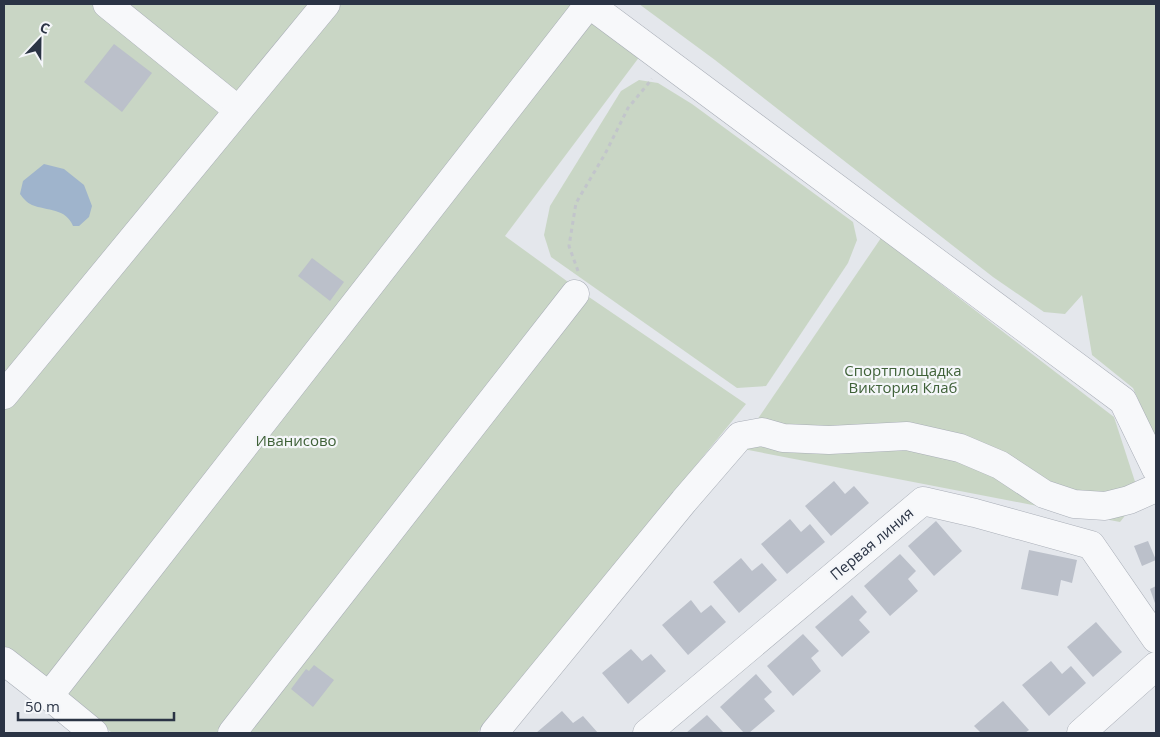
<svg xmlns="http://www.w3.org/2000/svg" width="1160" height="737" font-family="'Open Sans',sans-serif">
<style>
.green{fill:#c9d6c5}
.water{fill:#9fb4cc}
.building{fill:#bbc0ca}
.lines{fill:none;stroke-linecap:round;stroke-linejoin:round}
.minor-casing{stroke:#a9aeb7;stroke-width:29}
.path{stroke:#c2c5cb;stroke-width:3;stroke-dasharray:4 4;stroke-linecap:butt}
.minor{stroke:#f7f8fa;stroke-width:28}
.labels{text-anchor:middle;stroke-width:4.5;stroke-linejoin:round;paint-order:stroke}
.park-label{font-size:15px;fill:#3f6138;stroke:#f4f6f9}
.street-label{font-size:15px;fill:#2b3445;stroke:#f4f6f9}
</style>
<rect width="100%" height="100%" fill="#e4e7ec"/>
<g class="green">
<path d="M4 4H578L643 52 505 236 586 295 746 404 477 733H112L64 691 4 648Z"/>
<path d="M639 4H1156V440L1133 388 1092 355 1082 295 1065 314 1044 312 993 277 715 60Z"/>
<path d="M639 80 658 83 692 104 853 222 857 240 848 263 766 386 737 388 551 257 544 235 550 206 621 91Z"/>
<path d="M881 238 1114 417 1140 497 1120 522 738 448Z"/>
</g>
<path class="water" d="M44 164 64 169 84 185 92 206 89 217 79 226H73C66 208 47 211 32 205 27 203 23 198 20 194L23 181Z"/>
<g class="building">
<path d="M114 44 152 73 122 112 84 82Z"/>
<path d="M312 258 344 282 330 301 298 276Z"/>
<path d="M834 481 845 494 854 486 869 503 831 536 805 506Z"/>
<path d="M790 519 801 532 810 524 825 542 787 574 761 544Z"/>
<path d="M936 521 962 551 934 576 908 546Z"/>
<path d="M1148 541 1156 560 1142 566 1134 546Z"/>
<path d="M1029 550 1077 560 1072 583 1061 580 1058 596 1021 589Z"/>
<path d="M900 554 916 571 908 579 918 591 890 616 864 586Z"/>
<path d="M741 558 752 571 762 563 777 580 739 613 713 582Z"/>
<path d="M1156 586V606L1150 589Z"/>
<path d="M852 595 867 612 859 620 870 632 842 657 815 627Z"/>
<path d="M691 600 701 613 711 605 726 622 688 655 662 625Z"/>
<path d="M1096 622 1122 652 1093 677 1067 647Z"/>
<path d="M803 634 819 651 811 658 821 671 793 696 767 666Z"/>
<path d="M631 649 642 661 651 654 666 671 628 704 602 673Z"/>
<path d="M1051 661 1062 674 1071 666 1086 683 1049 716 1022 685Z"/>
<path d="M314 665 334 680 313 707 291 689 306 669 309 671Z"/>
<path d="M756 674 772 692 764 699 775 711 749 733H744L720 707Z"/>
<path d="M1003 701 1029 730 1025 733H981L974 726Z"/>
<path d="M562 711 573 723 583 716 598 733H536Z"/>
<path d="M707 715 723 732 721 733H686Z"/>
</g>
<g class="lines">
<g class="minor-casing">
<g id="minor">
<path d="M107 4 238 110"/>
<path d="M589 4 1123 401 1156 469"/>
<path d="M4 395 326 4"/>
<path d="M4 661 49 696 94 733"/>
<path d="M49 696 589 4"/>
<path d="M232 733 575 294"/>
<path d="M494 733 684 501 740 436 762 432 783 438 829 440 907 436 960 448 1000 465 1044 494 1074 504 1105 506 1129 500 1156 488"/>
<path d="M647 733 923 501 975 513 1091 545 1156 639"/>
<path d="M1081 733 1156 666"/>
</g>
</g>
<path class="path" d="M578 271 569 246 576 203 605 154 628 108 652 79"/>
<use href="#minor" class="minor"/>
</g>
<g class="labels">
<g class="park-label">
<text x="903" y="376">Спортплощадка<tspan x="903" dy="17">Виктория Клаб</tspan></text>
<text x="296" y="446">Иванисово</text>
</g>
<g class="street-label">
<text transform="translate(872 544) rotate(-40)" y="5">Первая линия</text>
</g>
</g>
<rect width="1160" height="737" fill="none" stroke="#2b3445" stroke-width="10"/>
<g transform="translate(40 40) rotate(22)" stroke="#f4f6f9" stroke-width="4" paint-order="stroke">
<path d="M0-4L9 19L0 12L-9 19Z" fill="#2b3445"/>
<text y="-8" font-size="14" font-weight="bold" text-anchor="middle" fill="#2b3445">С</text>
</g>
<path d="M18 712v8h156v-8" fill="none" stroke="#2b3445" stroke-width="2.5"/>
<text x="25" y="712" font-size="15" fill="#2b3445" stroke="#f4f6f9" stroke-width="4" paint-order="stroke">50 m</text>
</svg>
